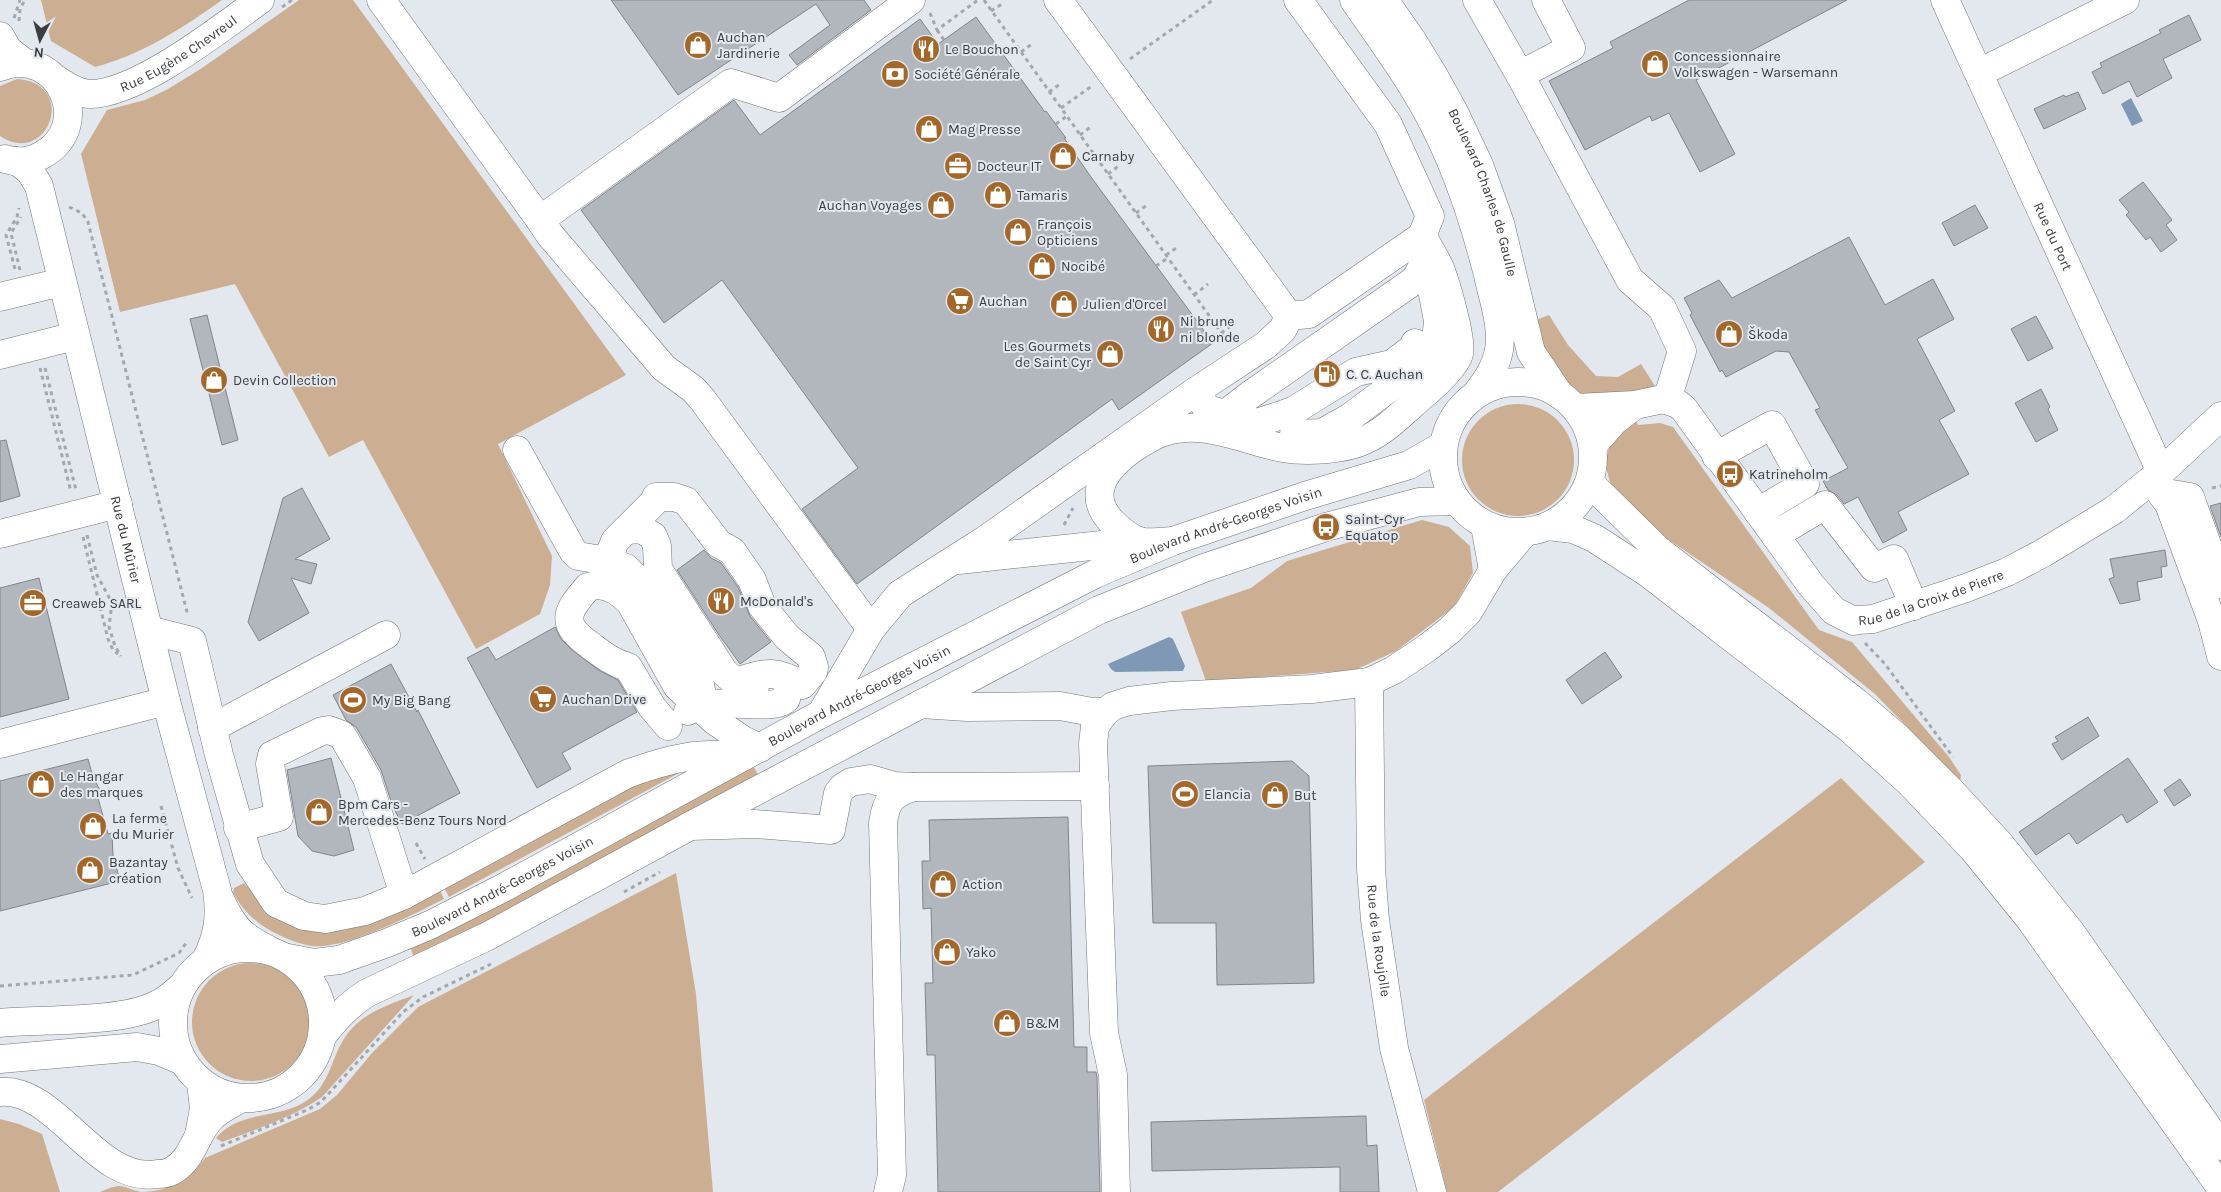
<svg xmlns="http://www.w3.org/2000/svg" width="2221" height="1192" font-family="Karla,sans-serif">
<style>
.green{fill:#ccae93}
.water{fill:#7e98b5}
.building{fill:#b2b7bd;stroke:#81858b}
.lines{fill:none;stroke-linecap:round;stroke-linejoin:round}
.minor-casing{stroke:#71767b;stroke-width:29}
.major-casing{stroke:#71767b;stroke-width:29}
.path{stroke:#a4a8ad;stroke-width:3;stroke-dasharray:4 4;stroke-linecap:butt}
.minor{stroke:#fff;stroke-width:28}
.major{stroke:#fff;stroke-width:28}
.labels{text-anchor:middle;stroke-width:4;stroke-linejoin:round;paint-order:stroke}
.poi-label{font-size:14px;fill:#3b3d3f;stroke:#e3e8ee;text-anchor:start}
.street-label{font-size:14px;fill:#3b3d3f;stroke:#e3e8ee}
</style>
<rect width="100%" height="100%" fill="#e3e8ee"/>
<g class="green">
<path d="M41 0H222C181 29 143 54 95 67L51 41Z"/>
<path d="M299 0H353L626 375 498 444 552 556 550 585 540 614 476 649 363 440 329 457 235 284 120 312 81 154 107 110 145 100 168 89 202 68Z"/>
<path d="M17 79C79 83 48 168 0 136V86Z"/>
<path d="M1549 315 1568 345 1596 376 1618 377 1641 364 1655 386 1638 394 1589 399 1569 391 1547 362 1536 320Z"/>
<circle cx="1518" cy="460" r="56"/>
<path d="M1635 418 1638 425 1660 423 1673 427 1819 630 1852 642 1949 757 1961 775 1960 781 1875 694 1769 608 1643 522 1611 485 1605 464 1609 447Z"/>
<path d="M1422 520 1449 527 1470 546 1473 573 1454 607 1396 651 1355 670 1206 681 1181 612 1251 588 1287 561Z"/>
<path d="M692 766 449 897 443 886 631 782Z"/>
<path d="M753 766 759 776 466 935 414 958 410 946Z"/>
<path d="M1841 778 1925 862 1498 1192H1447L1424 1100Z"/>
<path d="M676 873 696 994 713 1192H100C105 1190 113 1186 119 1186 126 1186 134 1191 142 1192 168 1192 190 1178 205 1158L320 1109 337 1095 372 1053 418 1007Z"/>
<path d="M244 883 277 916 439 888 444 899C414 914 345 950 312 946 298 944 285 938 273 932 256 923 241 909 233 892L234 888Z"/>
<circle cx="251" cy="1022" r="59"/>
<path d="M414 995 322 1097C293 1117 255 1130 222 1142L216 1138C238 1111 275 1119 303 1103 332 1086 330 1056 348 1033 364 1012 391 1004 414 995Z"/>
<path d="M0 1119 19 1124 42 1134 60 1192H0Z"/>
</g>
<g class="water">
<path d="M2131 98 2143 121 2132 126 2121 104Z"/>
<path d="M1169 637 1173 639 1185 666 1183 671 1115 672 1111 669 1108 664Z"/>
</g>
<g class="building">
<path d="M611 0H864L871 10 797 65 789 55 830 25 816 4 678 95Z"/>
<path d="M1689 0H1847L1696 80 1735 154 1700 172 1669 113 1652 121 1650 116 1585 150 1549 81 1613 48 1610 42Z"/>
<path d="M2189 15 2201 40 2163 59 2172 78 2137 97 2129 81 2103 94 2092 72 2102 67 2100 63 2161 33 2159 30Z"/>
<path d="M976 17 1045 112 1046 111 1066 138H1064L1091 177 1213 343 1119 410 1112 399 857 584 802 509 858 468 722 280 664 323 581 210 734 100 760 135 920 19 938 44Z"/>
<path d="M2078 92 2086 109 2044 129 2034 109 2064 95 2065 97Z"/>
<path d="M2143 182 2172 220 2166 225 2177 240 2161 252 2150 237 2146 240 2126 215 2129 212 2119 200Z"/>
<path d="M1975 205 1988 228 1954 246 1942 223Z"/>
<path d="M1849 237 1885 305 1933 279 1954 319 1917 339 1955 411 1939 420 1969 474 1898 512 1907 530 1883 543 1858 497 1844 504 1837 495 1828 490 1823 481 1848 468 1815 410 1820 408 1789 352 1776 351 1726 377 1722 370 1720 372 1690 315 1692 313 1684 298 1719 280 1732 298Z"/>
<path d="M207 315 238 440 222 445 190 319Z"/>
<path d="M2036 316 2053 348 2028 361 2011 329Z"/>
<path d="M1328 360 1334 367 1318 377 1313 370Z"/>
<path d="M2041 389 2050 407 2048 409 2058 430 2036 442 2015 403Z"/>
<path d="M6 440 20 496 0 502V441Z"/>
<path d="M302 488 330 539 295 559 317 564 311 584 291 578 309 613 259 641 248 622 283 498Z"/>
<path d="M2221 503V537L2210 506Z"/>
<path d="M704 550 711 558 721 563 738 587 750 616 771 642 740 664 719 635 677 570Z"/>
<path d="M2165 550 2167 566 2161 567 2162 577 2137 582 2140 600 2120 604 2109 579 2114 577 2110 559Z"/>
<path d="M39 578 69 699 0 717V588Z"/>
<path d="M555 627 561 639 572 650 600 671 618 680 637 712 562 753 571 769 537 788 467 658 488 647 496 660Z"/>
<path d="M1605 652 1622 677 1582 704 1566 680Z"/>
<path d="M391 664 417 712 418 710 460 793 402 824 393 807 381 770 356 727 346 720 333 695Z"/>
<path d="M2088 717 2099 736 2062 760 2052 744 2058 741 2055 737Z"/>
<path d="M331 758 354 850 334 856 312 851 298 836 287 770Z"/>
<path d="M2128 758 2158 802 2127 823 2122 814 2077 844 2069 833 2036 855 2019 832Z"/>
<path d="M88 759 93 777 103 796 98 798 108 834 112 833 113 855 120 881 0 911V781Z"/>
<path d="M1292 761 1309 776 1314 983 1217 985 1216 923H1153L1148 766Z"/>
<path d="M2180 779 2191 795 2174 806 2164 790Z"/>
<path d="M1068 817 1074 1047H1087V1072H1096L1097 1077 1100 1192H938L935 1055H927L925 983H933L931 908 923 909 922 861H930L929 820Z"/>
<path d="M1366 1116 1367 1146 1377 1145 1379 1192H1340V1167L1152 1171 1151 1122Z"/>
</g>
<g class="lines">
<g class="minor-casing">
<g id="minor">
<path d="M381 0 540 220 731 83 779 98 911 0"/>
<path d="M1477 0 1520 75 1630 280 1662 308 1682 351 1667 400"/>
<path id="s1" d="M1945 0 2161 472"/>
<path d="M0 36 8 50 25 63"/>
<path d="M0 67C58 44 96 126 42 155 30 162 17 163 5 159"/>
<path d="M1979 73 2125 0"/>
<path d="M1520 75 1571 48 1546 0"/>
<path id="s2" d="M56 79C66 86 78 94 91 94 139 93 221 28 260 0"/>
<path id="s3" d="M17 161 30 171 39 186 166 701 217 890C221 917 218 936 206 960"/>
<path d="M540 220 550 235 664 368 693 389 702 399 871 629"/>
<path d="M0 297 62 282"/>
<path d="M1289 316 1309 314 1422 236"/>
<path d="M0 355 75 336"/>
<path d="M1196 391 1207 409 1257 423 1293 411 1356 372 1392 364 1414 347 1415 343"/>
<path id="s4" d="M1576 408 1635 405 1663 399 1678 404 1684 409 1811 585 1834 611 1854 621 1858 620 1873 619 1966 588 2007 572 2043 553 2114 510 2161 472 2221 416"/>
<path d="M1219 425 1233 408 1250 395 1415 280 1426 260"/>
<path d="M1294 434 1322 433 1349 418 1428 359 1436 341 1438 321 1422 236 1430 216 1388 124 1298 0"/>
<path d="M1593 445 1614 421 1635 405"/>
<path d="M517 450 573 551 578 556 607 561 626 568 654 597 699 679 702 696 700 706"/>
<path d="M1716 456 1772 425 1805 484 1758 512"/>
<path d="M1485 526 1493 570"/>
<path d="M626 530 641 529 653 536 657 546 658 569 724 672 733 680 755 686"/>
<path d="M0 534 118 504"/>
<path d="M1775 535 1825 505 1874 568 1894 559 1914 606"/>
<path d="M1173 541C1163 541 1148 544 1139 541 1129 538 1118 528 1111 521 1078 485 1123 452 1154 436 1197 415 1241 440 1283 448 1305 452 1345 450 1365 440 1388 430 1408 407 1428 391 1436 384 1456 365 1459 354 1463 341 1445 280 1439 266 1434 256 1428 246 1422 236"/>
<path d="M959 560 1139 541"/>
<path d="M607 561 615 541 654 502 656 497H674L686 501 719 544 732 551 752 580 762 606 787 637 811 657 814 667 813 672 802 685C777 671 767 671 740 681"/>
<path d="M2221 584 2190 497 2160 492 2169 504 2212 621 2221 656"/>
<path d="M149 630 192 641 219 755 250 864 276 903 304 916 325 919 365 911 404 895 627 774C671 758 697 752 744 756"/>
<path id="s5" d="M1369 682 1371 869 1375 920 1394 1048 1432 1192"/>
<path d="M921 704 967 707 1060 706 1092 712H1105"/>
<path d="M688 711C713 694 773 713 786 699L787 693"/>
<path d="M821 714 871 629 900 594 985 540 1196 391 1266 345 1283 329 1289 316 1058 0"/>
<path d="M668 726 652 707 628 667C613 663 603 655 591 646 561 624 564 614 588 587 605 581 619 591 630 602L677 686 715 721 743 740 760 748"/>
<path d="M212 728 386 635"/>
<path d="M0 744 166 701"/>
<path d="M690 826 755 824 831 830 838 793 843 787 851 782 870 779 894 786 914 787 1095 786"/>
<path d="M238 828 279 817 270 764 272 755 322 731 329 730 342 735 367 778 404 895"/>
<path d="M220 899C233 928 241 936 269 950"/>
<path d="M0 1092C57 1087 96 1184 157 1174 162 1174 168 1173 172 1171 194 1159 195 1133 212 1117 220 1109 232 1104 241 1098"/>
<path d="M199 1135 204 1109 201 1082"/>
<path d="M888 1192 892 1175 883 823C886 800 892 794 914 787"/>
<path d="M1116 1192 1113 1075 1104 1033 1093 744 1095 726 1105 712 1113 706 1129 701 1172 696 1312 689 1369 682 1394 670 1427 648 1450 630 1468 612 1493 570 1524 533"/>
</g>
</g>
<g class="major-casing">
<g id="major">
<path d="M1354 0C1380 38 1407 74 1429 115 1456 165 1474 220 1488 275 1493 299 1503 325 1499 350 1496 367 1487 380 1477 393"/>
<path id="s6" d="M1384 0 1412 40 1434 76 1453 110 1479 165 1500 223 1531 352 1559 394"/>
<circle cx="1518" cy="457" r="75"/>
<path d="M1590 483 1657 549 1856 702 1897 737 1951 791 1999 843 2070 931 2221 1146"/>
<path d="M1548 526 1573 529 1594 538 1648 573 1850 729 1909 782 1973 849 2029 918 2221 1188"/>
<circle cx="248" cy="1023" r="75"/>
<path id="s7" d="M288 958 314 963 339 960 387 943 430 925 501 889 821 714 1095 574 1173 541 1305 496 1409 465 1442 446"/>
<path d="M0 1023C42 1019 121 1023 156 1005 166 1001 173 994 181 987"/>
<path d="M323 1035C336 1018 349 1004 367 993L486 937 690 826 1099 610 1204 568 1326 527 1419 502 1455 501"/>
<path d="M0 1059 137 1047 159 1051 183 1061"/>
</g>
</g>
<g class="path">
<path d="M984 0 1228 342"/>
<path d="M282 7 292 0"/>
<path d="M991 11 1002 4"/>
<path d="M930 13 937 30 978 0"/>
<path d="M14 18 20 0"/>
<path d="M19 21 20 9 25 0"/>
<path d="M937 30 944 40"/>
<path d="M1021 52 1032 44"/>
<path d="M1130 59 1213 0"/>
<path d="M1049 92 1060 84"/>
<path d="M1061 108 1092 86"/>
<path d="M1056 124 1067 116"/>
<path d="M1080 135 1092 126"/>
<path d="M1108 174 1120 165"/>
<path d="M69 207 82 213 88 222 188 616"/>
<path d="M1136 213 1147 205"/>
<path d="M1166 255 1179 246"/>
<path d="M1156 266 1168 258"/>
<path d="M15 269 6 235 17 217 19 208"/>
<path d="M20 270 11 233 21 217"/>
<path d="M1194 295 1208 284"/>
<path d="M1221 333 1235 323"/>
<path d="M40 368 71 492"/>
<path d="M45 368 76 490"/>
<path d="M2212 488 2221 486"/>
<path d="M1064 525 1073 508"/>
<path d="M87 535 97 575 112 603 109 627 115 646 121 656"/>
<path d="M83 537 108 639 113 650 118 654"/>
<path d="M1865 643 1885 664 1953 757"/>
<path d="M161 806 178 868 192 898"/>
<path d="M416 843 425 859"/>
<path d="M624 892 660 872"/>
<path d="M0 986 133 975 179 953 186 943"/>
<path d="M221 1146 307 1110 321 1102 403 1012 423 997 491 964"/>
</g>
<use href="#minor" class="minor"/>
<use href="#major" class="major"/>
</g>
<defs>
<g id="shop-disc" transform="scale(1.4375)"><circle r="9.5" fill="#a36829" stroke="#e3e8ee"/><path d="M-5-2.5h2.3a2.7 3.5 0 0 1 5.4 0H5L5.5 6h-11ZM-1.5-2.5h3a1.5 2.3 0 0 0-3 0Z" fill="#fff"/></g>
<g id="restaurant-disc" transform="scale(1.4375)"><circle r="9.5" fill="#a36829" stroke="#e3e8ee"/><path d="M-5-6h1v4h1v-4h1v4h1v-4h1v5L-1.5 .5V6h-2V.5L-5-1ZM5-6V6H3V1.5H1.5Q1.5-4 5-6Z" fill="#fff"/></g>
<g id="bank-disc" transform="scale(1.4375)"><circle r="9.5" fill="#a36829" stroke="#e3e8ee"/><path d="M-6-4H6V4H-6ZM0-2.3a2.3 2.3 0 1 0 0 4.6a2.3 2.3 0 1 0 0-4.6Z" fill="#fff"/></g>
<g id="office-disc" transform="scale(1.4375)"><circle r="9.5" fill="#a36829" stroke="#e3e8ee"/><path d="M-6-3h4V-5.5h4V-3h4V5H-6ZM-1-4.5V-3h2v-1.5ZM-6 0V1H6V0Z" fill="#fff"/></g>
<g id="supermarket-disc" transform="scale(1.4375)"><circle r="9.5" fill="#a36829" stroke="#e3e8ee"/><path d="M-6-5.5h2.5l.6 2H6L4.5 2H-2.5L-4.4-4H-6ZM-1.5 3.2a1.3 1.3 0 1 0 .1 0ZM3 3.2a1.3 1.3 0 1 0 .1 0Z" fill="#fff"/></g>
<g id="fuel-disc" transform="scale(1.4375)"><circle r="9.5" fill="#a36829" stroke="#e3e8ee"/><path d="M-5.5-6h7V0h2V4h1.3V-2.5L3-4.5l.8-.8L6-3V5H2.5V1h-1V6h-7ZM-4.2-4.7v3.2H.2V-4.7Z" fill="#fff"/></g>
<g id="bus-disc" transform="scale(1.4375)"><circle r="9.5" fill="#a36829" stroke="#e3e8ee"/><path d="M-5-6H5V4H4V6H2V4H-2V6H-4V4H-5ZM-3.5-4V0h7V-4ZM-3.5 1.2v1.5H-2V1.2ZM2 1.2v1.5H3.5V1.2Z" fill="#fff"/></g>
<g id="stadium-disc" transform="scale(1.4375)"><circle r="9.5" fill="#a36829" stroke="#e3e8ee"/><path d="M0-5a6.5 5 0 1 0 0 10a6.5 5 0 1 0 0-10ZM-3.5-1.8h7v3.6h-7Z" fill="#fff"/></g>
</defs>
<g fill-rule="evenodd">
<use href="#shop-disc" x="698" y="45"/>
<use href="#restaurant-disc" x="926" y="49"/>
<use href="#shop-disc" x="1655" y="64"/>
<use href="#bank-disc" x="895" y="74"/>
<use href="#shop-disc" x="929" y="129"/>
<use href="#shop-disc" x="1063" y="156"/>
<use href="#office-disc" x="958" y="166"/>
<use href="#shop-disc" x="998" y="195"/>
<use href="#shop-disc" x="941" y="205"/>
<use href="#shop-disc" x="1018" y="232"/>
<use href="#shop-disc" x="1042" y="266"/>
<use href="#supermarket-disc" x="960" y="301"/>
<use href="#shop-disc" x="1064" y="304"/>
<use href="#restaurant-disc" x="1161" y="329"/>
<use href="#shop-disc" x="1729" y="334"/>
<use href="#shop-disc" x="1110" y="354"/>
<use href="#fuel-disc" x="1327" y="374"/>
<use href="#shop-disc" x="214" y="380"/>
<use href="#bus-disc" x="1730" y="474"/>
<use href="#bus-disc" x="1326" y="527"/>
<use href="#restaurant-disc" x="721" y="601"/>
<use href="#office-disc" x="33" y="603"/>
<use href="#supermarket-disc" x="543" y="699"/>
<use href="#stadium-disc" x="353" y="700"/>
<use href="#shop-disc" x="41" y="784"/>
<use href="#stadium-disc" x="1185" y="794"/>
<use href="#shop-disc" x="1275" y="795"/>
<use href="#shop-disc" x="319" y="812"/>
<use href="#shop-disc" x="93" y="826"/>
<use href="#shop-disc" x="90" y="870"/>
<use href="#shop-disc" x="943" y="884"/>
<use href="#shop-disc" x="947" y="952"/>
<use href="#shop-disc" x="1007" y="1023"/>
</g>
<g class="labels">
<g class="poi-label">
<text x="717" y="42">Auchan<tspan x="717" dy="16">Jardinerie</tspan></text>
<text x="945" y="54">Le Bouchon</text>
<text x="1674" y="61">Concessionnaire<tspan x="1674" dy="16">Volkswagen - Warsemann</tspan></text>
<text x="914" y="79">Société Générale</text>
<text x="948" y="134">Mag Presse</text>
<text x="1082" y="161">Carnaby</text>
<text x="977" y="171">Docteur IT</text>
<text x="1017" y="200">Tamaris</text>
<text x="922" y="210" text-anchor="end">Auchan Voyages</text>
<text x="1037" y="229">François<tspan x="1037" dy="16">Opticiens</tspan></text>
<text x="1061" y="271">Nocibé</text>
<text x="979" y="306">Auchan</text>
<text x="1083" y="309">Julien d'Orcel</text>
<text x="1180" y="326">Ni brune<tspan x="1180" dy="16">ni blonde</tspan></text>
<text x="1748" y="339">Škoda</text>
<text x="1091" y="351" text-anchor="end">Les Gourmets<tspan x="1091" dy="16">de Saint Cyr</tspan></text>
<text x="1346" y="379">C. C. Auchan</text>
<text x="233" y="385">Devin Collection</text>
<text x="1749" y="479">Katrineholm</text>
<text x="1345" y="524">Saint-Cyr<tspan x="1345" dy="16">Equatop</tspan></text>
<text x="740" y="606">McDonald's</text>
<text x="52" y="608">Creaweb SARL</text>
<text x="562" y="704">Auchan Drive</text>
<text x="372" y="705">My Big Bang</text>
<text x="60" y="781">Le Hangar<tspan x="60" dy="16">des marques</tspan></text>
<text x="1204" y="799">Elancia</text>
<text x="1294" y="800">But</text>
<text x="338" y="809">Bpm Cars -<tspan x="338" dy="16">Mercedes-Benz Tours Nord</tspan></text>
<text x="112" y="823">La ferme<tspan x="112" dy="16">du Murier</tspan></text>
<text x="109" y="867">Bazantay<tspan x="109" dy="16">création</tspan></text>
<text x="962" y="889">Action</text>
<text x="966" y="957">Yako</text>
<text x="1026" y="1028">B&amp;M</text>
</g>
<g class="street-label">
<text dy="5" stroke="none"><textPath href="#s2" startOffset="136">Rue Eugène Chevreul</textPath></text>
<text dy="5" stroke="none"><textPath href="#s6" startOffset="218">Boulevard Charles de Gaulle</textPath></text>
<text dy="5" stroke="none"><textPath href="#s1" startOffset="260">Rue du Port</textPath></text>
<text dy="5" stroke="none"><textPath href="#s7" startOffset="1041">Boulevard André-Georges Voisin</textPath></text>
<text dy="5" stroke="none"><textPath href="#s3" startOffset="398">Rue du Mûrier</textPath></text>
<text dy="5" stroke="none"><textPath href="#s4" startOffset="466">Rue de la Croix de Pierre</textPath></text>
<text dy="5" stroke="none"><textPath href="#s7" startOffset="636">Boulevard André-Georges Voisin</textPath></text>
<text dy="5" stroke="none"><textPath href="#s7" startOffset="231">Boulevard André-Georges Voisin</textPath></text>
<text dy="5" stroke="none"><textPath href="#s5" startOffset="259">Rue de la Roujolle</textPath></text>
</g>
</g>
<g transform="translate(40 40) rotate(186)" stroke="#e3e8ee" stroke-width="4" paint-order="stroke">
<path d="M0-4L9 19L0 12L-9 19Z" fill="#3b3d3f"/>
<text y="-8" font-size="14" font-weight="bold" text-anchor="middle" fill="#3b3d3f">N</text>
</g>
</svg>
